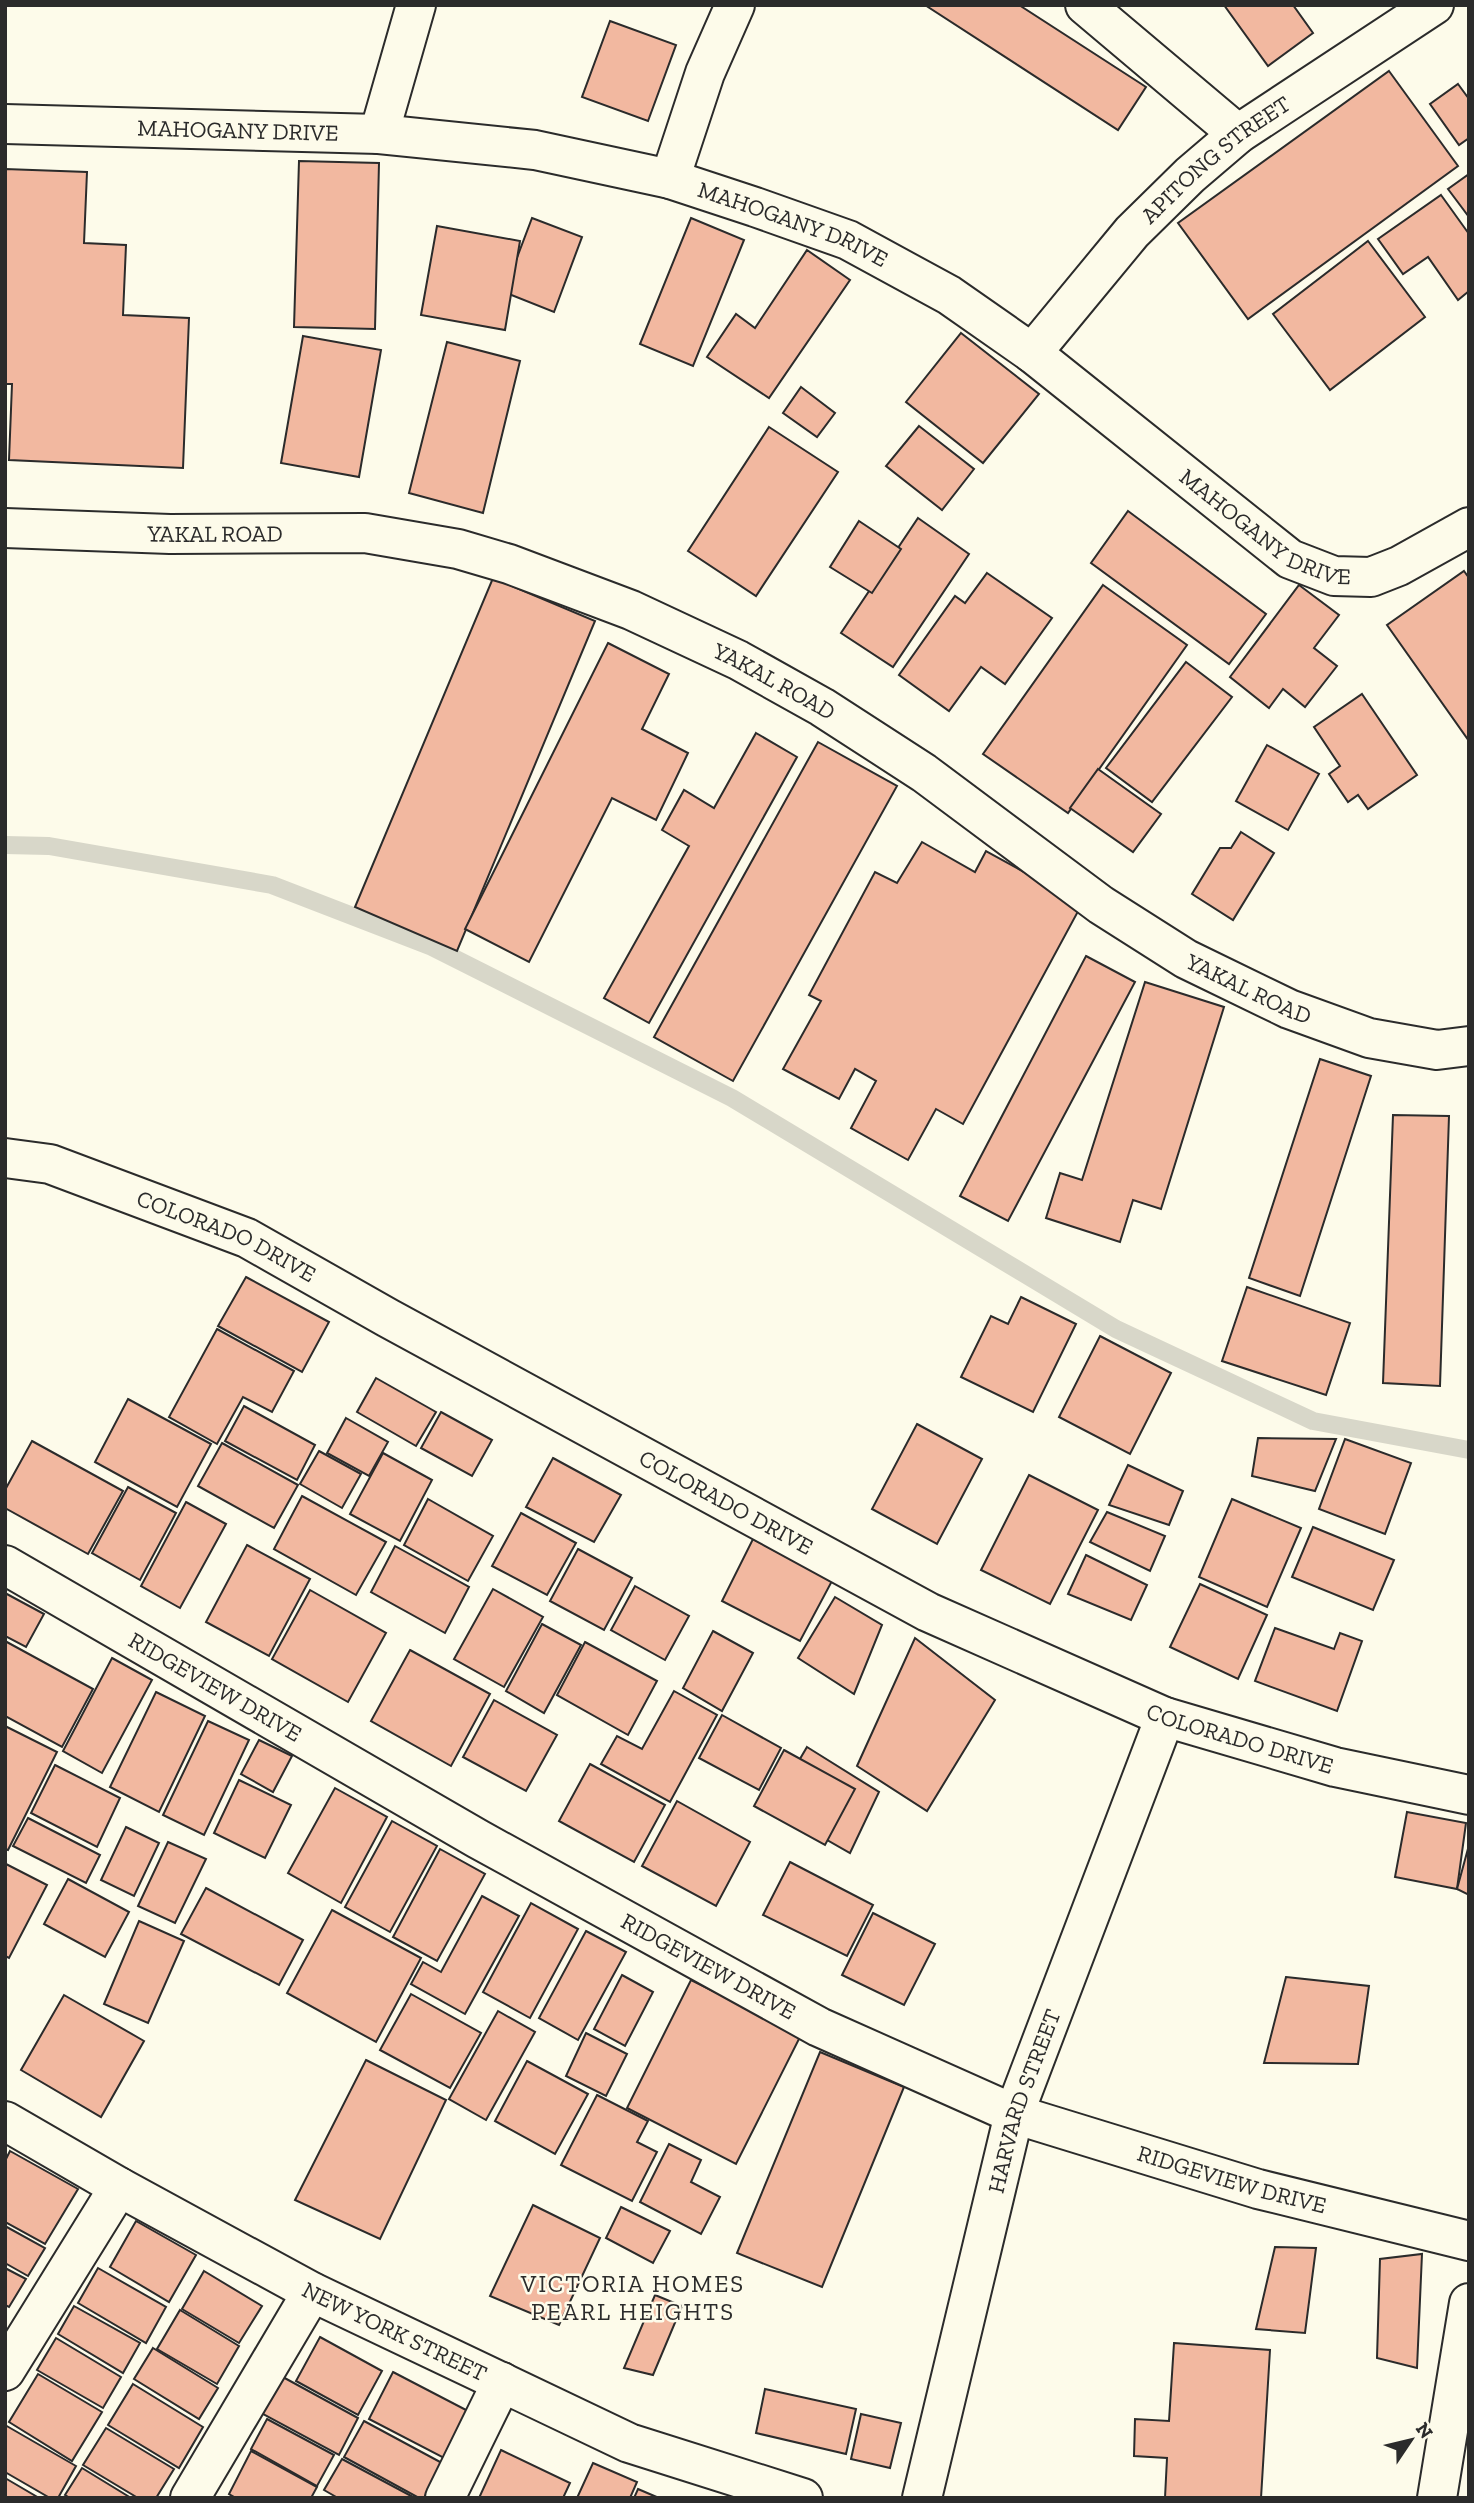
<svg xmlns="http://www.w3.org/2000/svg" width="1474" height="2503" font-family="'Zilla Slab',serif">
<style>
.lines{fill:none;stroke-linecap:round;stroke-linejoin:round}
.stream{stroke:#d8d7c9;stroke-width:18}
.building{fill:#f2b8a0;stroke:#2b2b2b;stroke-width:2}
.minor-casing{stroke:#2b2b2b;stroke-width:42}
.minor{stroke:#fdfbea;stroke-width:38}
.labels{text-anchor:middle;stroke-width:5;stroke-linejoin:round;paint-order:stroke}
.street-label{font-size:23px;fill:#2b2b2b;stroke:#fdfbea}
.neighbourhood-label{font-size:24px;letter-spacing:2px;fill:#2b2b2b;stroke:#fdfbea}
</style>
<rect width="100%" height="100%" fill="#fdfbea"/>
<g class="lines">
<path class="stream" d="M5 845 49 846 272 885 430 946 732 1098 1116 1329 1313 1421 1469 1450"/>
</g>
<g class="building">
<path d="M925 5H1019L1146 87 1118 130Z"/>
<path d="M1224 5H1293L1313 33 1268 66Z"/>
<path d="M610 21 676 45 648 121 582 97Z"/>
<path d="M1389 71 1458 166 1248 319 1178 223Z"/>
<path d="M1458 84 1469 99V138L1459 145 1430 104Z"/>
<path d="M299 161 379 163 375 329 294 327Z"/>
<path d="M5 169 87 172 84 243 126 245 123 315 189 318 183 468 9 460 12 384H5Z"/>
<path d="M1469 174V217L1448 189Z"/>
<path d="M1441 195 1469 234V291L1458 300 1428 257 1403 274 1378 239Z"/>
<path d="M532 218 582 237 554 312 504 292Z"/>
<path d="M691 218 744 240 693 366 640 344Z"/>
<path d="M437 226 520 241 505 330 421 315Z"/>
<path d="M1368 241 1425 317 1330 390 1273 314Z"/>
<path d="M807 250 850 280 769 398 707 357 736 314 755 328Z"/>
<path d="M961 333 1039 394 983 463 906 402Z"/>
<path d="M303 336 381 350 359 477 281 463Z"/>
<path d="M447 342 520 361 483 513 409 493Z"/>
<path d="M801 387 835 413 817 437 783 413Z"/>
<path d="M919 426 974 469 942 510 886 466Z"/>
<path d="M769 427 838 472 756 596 688 551Z"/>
<path d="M1128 511 1266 614 1229 664 1091 563Z"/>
<path d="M918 518 969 554 893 667 841 633Z"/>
<path d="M859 521 901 549 872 593 830 567Z"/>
<path d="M1464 571 1469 578V741L1387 625Z"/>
<path d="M987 573 1052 618 1005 684 981 667 949 711 899 675 955 596 965 603Z"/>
<path d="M493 578 595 621 457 951 355 907Z"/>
<path d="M1103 585 1187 645 1068 813 983 754Z"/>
<path d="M1299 585 1339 615 1314 648 1337 666 1305 707 1283 689 1269 708 1230 677Z"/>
<path d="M608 643 669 674 642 729 688 753 656 820 612 798 529 962 465 929Z"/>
<path d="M1186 662 1232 697 1152 802 1106 768Z"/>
<path d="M1362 694 1417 775 1368 809 1358 795 1348 802 1329 774 1340 766 1314 727Z"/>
<path d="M756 733 797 757 649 1023 604 998 689 846 662 830 684 790 714 808Z"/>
<path d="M818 742 897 786 733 1081 654 1037Z"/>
<path d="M1267 745 1319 774 1288 830 1236 801Z"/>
<path d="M1098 769 1161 814 1133 852 1070 808Z"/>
<path d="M1241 832 1274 853 1233 920 1192 894 1220 848H1231Z"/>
<path d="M922 842 975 872 986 851 1082 904 963 1124 936 1109 908 1160 851 1128 876 1081 855 1069 839 1099 783 1069 821 1001 809 995 875 872 897 883Z"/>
<path d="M1086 956 1135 982 1008 1221 960 1196Z"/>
<path d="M1145 982 1224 1007 1161 1209 1133 1200 1120 1242 1046 1218 1060 1173 1082 1180Z"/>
<path d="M1320 1059 1371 1076 1300 1296 1249 1278Z"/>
<path d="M1393 1115 1449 1116 1440 1386 1383 1383Z"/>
<path d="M246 1277 329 1322 302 1372 218 1326Z"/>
<path d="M1247 1287 1350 1323 1326 1395 1222 1361Z"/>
<path d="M1021 1297 1076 1324 1033 1412 961 1377 991 1316 1008 1324Z"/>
<path d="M217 1329 294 1371 272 1412 243 1397 217 1444 169 1417Z"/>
<path d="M1100 1336 1171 1373 1130 1454 1059 1417Z"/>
<path d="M376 1378 436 1412 416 1446 357 1412Z"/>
<path d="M128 1399 211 1444 177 1507 95 1462Z"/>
<path d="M244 1406 315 1445 297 1480 225 1441Z"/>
<path d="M441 1412 492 1440 472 1476 421 1448Z"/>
<path d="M346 1418 388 1442 369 1476 327 1453Z"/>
<path d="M917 1424 982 1459 937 1544 872 1509Z"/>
<path d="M1258 1438 1336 1439 1315 1491 1252 1476Z"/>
<path d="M1345 1439 1411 1463 1385 1534 1319 1509Z"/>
<path d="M32 1441 123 1491 88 1554 5 1508V1490Z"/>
<path d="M222 1443 298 1485 274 1528 198 1486Z"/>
<path d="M319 1451 361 1474 342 1508 300 1484Z"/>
<path d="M383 1453 432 1480 400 1541 350 1514Z"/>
<path d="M553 1458 621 1495 594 1542 526 1507Z"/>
<path d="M1128 1465 1183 1491 1169 1525 1109 1505Z"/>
<path d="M1029 1475 1098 1510 1050 1604 981 1570Z"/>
<path d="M128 1487 176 1513 140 1580 92 1553Z"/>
<path d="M302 1496 386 1542 356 1595 274 1549Z"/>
<path d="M428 1499 493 1536 468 1581 404 1545Z"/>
<path d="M1232 1499 1301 1528 1267 1607 1199 1577Z"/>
<path d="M186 1502 226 1524 180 1608 141 1586Z"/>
<path d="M1107 1512 1165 1536 1150 1571 1090 1542Z"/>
<path d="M521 1513 576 1543 547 1595 492 1566Z"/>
<path d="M1313 1527 1394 1560 1373 1610 1292 1577Z"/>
<path d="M753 1539 832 1581 800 1641 722 1601Z"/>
<path d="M247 1545 310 1579 269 1656 206 1622Z"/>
<path d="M395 1546 469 1587 445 1633 371 1592Z"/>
<path d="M578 1549 632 1578 604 1630 550 1601Z"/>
<path d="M1086 1555 1147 1585 1131 1620 1068 1594Z"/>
<path d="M1200 1584 1267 1615 1238 1679 1170 1647Z"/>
<path d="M635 1586 689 1616 665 1660 611 1630Z"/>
<path d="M493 1589 543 1617 504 1687 454 1659Z"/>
<path d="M310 1590 386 1633 348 1702 272 1659Z"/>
<path d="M5 1593 44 1614 26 1647 5 1636Z"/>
<path d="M835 1597 882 1625 854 1694 798 1658Z"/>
<path d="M542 1624 581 1645 544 1713 506 1691Z"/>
<path d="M1275 1628 1334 1649 1340 1633 1362 1641 1337 1711 1255 1681Z"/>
<path d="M713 1631 753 1653 722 1711 683 1688Z"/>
<path d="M915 1638 995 1700 927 1811 857 1766Z"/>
<path d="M5 1641 93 1689 62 1747 5 1716Z"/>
<path d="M585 1642 657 1681 628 1735 557 1695Z"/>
<path d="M410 1650 490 1694 451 1766 371 1721Z"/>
<path d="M112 1658 152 1680 102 1773 63 1751Z"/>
<path d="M674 1691 717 1715 670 1802 601 1764 617 1736 642 1749Z"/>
<path d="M156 1692 205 1716 159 1812 110 1787Z"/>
<path d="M494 1700 557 1735 526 1791 463 1757Z"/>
<path d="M722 1715 781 1748 759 1790 699 1758Z"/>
<path d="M208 1721 249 1740 204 1835 163 1815Z"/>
<path d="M5 1726 57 1752 8 1850 5 1849Z"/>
<path d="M259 1740 292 1756 273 1792 241 1774Z"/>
<path d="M807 1747 879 1792 850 1853 771 1808Z"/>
<path d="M784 1750 855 1789 825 1845 754 1806Z"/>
<path d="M590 1764 665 1805 634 1862 559 1821Z"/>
<path d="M55 1765 120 1798 97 1847 31 1813Z"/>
<path d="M239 1780 291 1805 265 1858 214 1833Z"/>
<path d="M335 1788 387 1817 341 1903 288 1873Z"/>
<path d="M677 1801 750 1842 716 1906 642 1866Z"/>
<path d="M1407 1812 1466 1823 1457 1889 1395 1877Z"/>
<path d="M28 1818 100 1855 86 1883 13 1846Z"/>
<path d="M392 1821 437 1846 390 1932 345 1907Z"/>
<path d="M126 1827 159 1843 134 1896 101 1880Z"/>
<path d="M168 1842 206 1859 175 1923 138 1906Z"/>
<path d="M1469 1845V1895L1457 1889Z"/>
<path d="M440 1849 485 1874 437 1961 393 1937Z"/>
<path d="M790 1862 873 1905 847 1956 763 1915Z"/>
<path d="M6 1864 47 1885 9 1958 5 1956Z"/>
<path d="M68 1879 129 1912 105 1957 44 1924Z"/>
<path d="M206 1888 303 1940 279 1985 181 1934Z"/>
<path d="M482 1896 519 1916 465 2014 411 1984 423 1962 441 1972Z"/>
<path d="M531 1903 578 1929 530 2018 483 1992Z"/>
<path d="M332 1910 421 1958 376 2042 287 1993Z"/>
<path d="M873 1913 935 1944 904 2005 842 1975Z"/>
<path d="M139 1921 184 1941 148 2023 104 2004Z"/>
<path d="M586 1931 626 1952 578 2040 539 2018Z"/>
<path d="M622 1975 653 1992 625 2046 594 2029Z"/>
<path d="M1286 1977 1369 1986 1358 2064 1264 2063Z"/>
<path d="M691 1980 801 2035 736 2164 627 2108Z"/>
<path d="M411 1994 481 2033 450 2088 380 2050Z"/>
<path d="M64 1995 144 2041 101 2117 21 2070Z"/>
<path d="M498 2011 535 2032 486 2120 449 2099Z"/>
<path d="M586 2033 627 2054 606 2096 566 2076Z"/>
<path d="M820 2052 904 2087 822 2287 737 2253Z"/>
<path d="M366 2060 446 2100 380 2239 295 2200Z"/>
<path d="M527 2061 588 2094 555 2154 495 2121Z"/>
<path d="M597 2095 648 2121 637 2142 657 2152 632 2201 561 2165Z"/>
<path d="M669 2144 701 2160 691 2182 720 2197 701 2234 640 2202Z"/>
<path d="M10 2151 78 2189 45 2244 5 2222V2161Z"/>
<path d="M533 2205 600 2238 559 2325 490 2296Z"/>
<path d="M621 2207 670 2231 653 2263 606 2238Z"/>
<path d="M136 2221 196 2255 169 2302 110 2267Z"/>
<path d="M5 2226 45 2248 28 2276 5 2263Z"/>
<path d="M1275 2247 1316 2248 1305 2333 1256 2329Z"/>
<path d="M1422 2254 1417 2368 1377 2358 1380 2259Z"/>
<path d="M5 2268 26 2279 9 2307 5 2305Z"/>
<path d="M98 2268 166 2307 146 2343 78 2303Z"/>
<path d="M204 2271 262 2306 239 2343 182 2309Z"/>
<path d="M655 2295 682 2306 653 2375 624 2368Z"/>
<path d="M74 2306 140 2343 123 2373 58 2334Z"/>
<path d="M180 2310 239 2346 217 2384 157 2349Z"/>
<path d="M320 2337 382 2371 358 2415 296 2381Z"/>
<path d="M56 2338 121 2377 103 2408 37 2370Z"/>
<path d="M1174 2343 1270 2350 1261 2498H1165L1167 2458 1134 2456 1135 2419 1169 2421Z"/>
<path d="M153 2348 218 2388 199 2419 134 2379Z"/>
<path d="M270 2370 358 2418 339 2455 250 2407Z"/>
<path d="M393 2372 468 2411 444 2458 369 2419Z"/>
<path d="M38 2374 102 2412 72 2461 9 2422Z"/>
<path d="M133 2384 203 2427 179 2468 108 2425Z"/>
<path d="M765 2389 856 2409 846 2454 756 2433Z"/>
<path d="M861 2414 901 2423 890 2468 851 2459Z"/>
<path d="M267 2419 334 2455 317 2486 251 2449Z"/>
<path d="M364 2421 442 2463 424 2498H419L344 2457Z"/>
<path d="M5 2425 76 2466 58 2498H50L5 2472Z"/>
<path d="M106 2428 174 2469 156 2498H138L83 2465Z"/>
<path d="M501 2450 570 2483 563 2498H479Z"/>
<path d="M251 2451 317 2487 311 2498H236L229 2494Z"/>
<path d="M342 2459 415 2498H338L324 2490Z"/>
<path d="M593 2463 637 2482 630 2498H577Z"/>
<path d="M82 2468 131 2498H70L65 2495Z"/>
<path d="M5 2478 39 2498H5Z"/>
<path d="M638 2489 659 2498H634Z"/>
</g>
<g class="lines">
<g class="minor-casing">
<g id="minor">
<path d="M1085 5 1238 134"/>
<path id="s1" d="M5 124 379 134 535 150 670 179 755 207 848 240 949 295 1032 353 1290 559 1334 576 1371 577 1399 566 1469 527"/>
<path d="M379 134 416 5"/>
<path d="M670 179 705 73 735 5"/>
<path id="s2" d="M1032 353 1132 232 1190 175 1238 134 1434 5"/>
<path id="s3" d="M5 528 170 534 365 533 458 549 509 564 631 610 738 660 822 707 924 773 1101 905 1186 959 1289 1009 1369 1038 1437 1050 1469 1046"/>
<path id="s4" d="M5 1158 50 1164 247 1238 388 1318 928 1612 1165 1717 1335 1767 1469 1795"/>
<path id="s5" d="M5 1565 478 1839 819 2027 1014 2114 1258 2189 1469 2241"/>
<path id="s6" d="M5 2121 119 2187 312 2292 629 2443 803 2498"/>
<path d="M5 2371 119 2187"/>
<path d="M190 2498 312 2292"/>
<path d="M445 2498 502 2382"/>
<path id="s7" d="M922 2498 1014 2114 1165 1717"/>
<path d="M1437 2498 1469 2303"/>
</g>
</g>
<use href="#minor" class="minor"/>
</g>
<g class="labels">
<g class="street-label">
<text dy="8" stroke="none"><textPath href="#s1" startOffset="233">MAHOGANY DRIVE</textPath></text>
<text dy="8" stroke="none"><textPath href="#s2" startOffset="268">APITONG STREET</textPath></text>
<text dy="8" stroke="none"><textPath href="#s1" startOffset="800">MAHOGANY DRIVE</textPath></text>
<text dy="8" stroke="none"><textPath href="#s1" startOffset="1367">MAHOGANY DRIVE</textPath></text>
<text dy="8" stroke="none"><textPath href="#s3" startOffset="210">YAKAL ROAD</textPath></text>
<text dy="8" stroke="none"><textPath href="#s3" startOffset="798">YAKAL ROAD</textPath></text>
<text dy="8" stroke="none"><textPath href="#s3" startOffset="1365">YAKAL ROAD</textPath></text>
<text dy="8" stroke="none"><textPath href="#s4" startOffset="236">COLORADO DRIVE</textPath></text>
<text dy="8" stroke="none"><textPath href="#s4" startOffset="803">COLORADO DRIVE</textPath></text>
<text dy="8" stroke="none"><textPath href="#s5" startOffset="243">RIDGEVIEW DRIVE</textPath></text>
<text dy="8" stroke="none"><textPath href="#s4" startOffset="1370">COLORADO DRIVE</textPath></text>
<text dy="8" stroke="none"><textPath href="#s5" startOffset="810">RIDGEVIEW DRIVE</textPath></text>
<text dy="8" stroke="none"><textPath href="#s7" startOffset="410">HARVARD STREET</textPath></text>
<text dy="8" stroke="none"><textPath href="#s5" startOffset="1377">RIDGEVIEW DRIVE</textPath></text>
<text dy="8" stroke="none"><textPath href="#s6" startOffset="443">NEW YORK STREET</textPath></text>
</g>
<g class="neighbourhood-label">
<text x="633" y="2292">VICTORIA HOMES<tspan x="633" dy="28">PEARL HEIGHTS</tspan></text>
</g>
</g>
<rect width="1474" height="2503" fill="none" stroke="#2b2b2b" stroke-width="14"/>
<g transform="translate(1411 2440) rotate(55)" stroke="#fdfbea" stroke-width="5" paint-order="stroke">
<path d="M0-5L12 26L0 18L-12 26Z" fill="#2b2b2b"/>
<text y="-10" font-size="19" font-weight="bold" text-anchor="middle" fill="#2b2b2b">N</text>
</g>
</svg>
